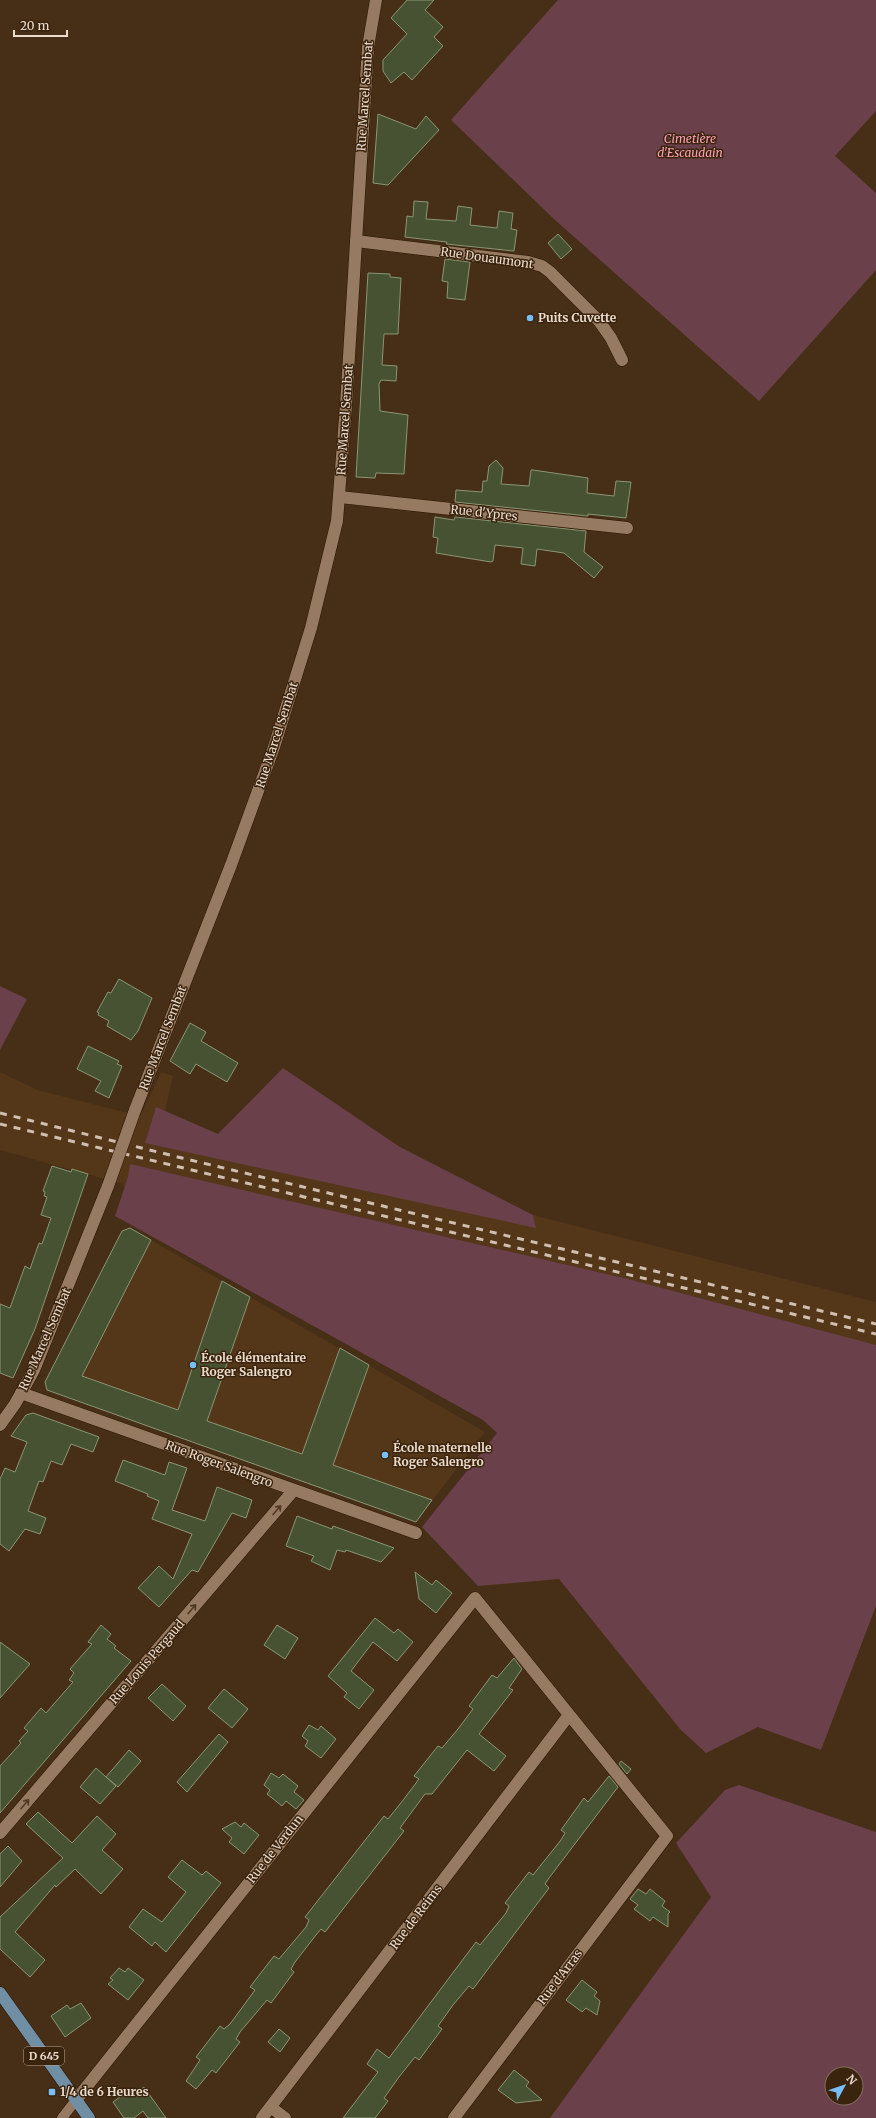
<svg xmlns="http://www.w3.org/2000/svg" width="876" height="2118" font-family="Merriweather,serif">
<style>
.built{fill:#543619}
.green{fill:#6a404a;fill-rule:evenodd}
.building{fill:#475233;stroke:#8a9675}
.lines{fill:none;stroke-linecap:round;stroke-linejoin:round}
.lane-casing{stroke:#2c1600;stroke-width:11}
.street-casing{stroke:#2c1600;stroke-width:13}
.primary-casing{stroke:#2c1600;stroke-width:13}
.lane{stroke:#967a61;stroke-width:10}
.street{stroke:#967a61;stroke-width:12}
.primary{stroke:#708ea4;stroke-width:12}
.rail{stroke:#d0bfb0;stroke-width:3;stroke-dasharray:7 7;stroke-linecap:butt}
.street-bridge-casing{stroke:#2c1600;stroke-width:13;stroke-linecap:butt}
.street-bridge{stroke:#967a61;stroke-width:12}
.oneway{stroke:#523a22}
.poi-dot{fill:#78bff7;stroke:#3b240d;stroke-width:1.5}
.labels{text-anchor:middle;stroke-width:3;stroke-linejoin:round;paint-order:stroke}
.shield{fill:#3b240d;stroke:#b6a493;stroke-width:1}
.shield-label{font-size:11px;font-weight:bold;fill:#eadbcd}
.street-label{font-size:12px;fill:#eadbcd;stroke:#3b240d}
.park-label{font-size:12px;font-style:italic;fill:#fca1b8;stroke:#3b240d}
.poi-label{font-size:12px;font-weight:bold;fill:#eadbcd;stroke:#3b240d;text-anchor:start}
</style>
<rect width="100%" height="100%" fill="#462e17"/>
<g class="built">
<path d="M0 1072 38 1090 124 1112 141 1115 161 1072 173 1076 165 1112 157 1124 391 1179 876 1302V1357L150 1187 124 1189 123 1184 0 1150Z"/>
<path d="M130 1228 485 1432 416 1522 47 1390 45 1382 122 1231Z"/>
</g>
<g class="green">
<path d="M558 0H876V111L835 156 876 193V270L759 401 555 220 451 120Z"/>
<path d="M0 986 27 999 0 1050Z"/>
<path d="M283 1068 400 1147 533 1215 536 1228 145 1143 156 1107 218 1134Z"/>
<path d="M130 1164 628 1279 876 1345V1606L821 1750 758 1727 706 1753 680 1729 559 1579 478 1586 422 1527 497 1433 483 1420 115 1216 128 1177Z"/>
<path d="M739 1785 876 1832V2118H550L711 1897 676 1843 725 1790ZM832 2074H856V2098H832Z"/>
</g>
<g class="building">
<path d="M407 0H434L425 10 443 27 434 37 443 46 412 80 404 72 391 83 383 71V60L407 34 391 18Z"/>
<path d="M378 114 416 129 426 116 439 130 388 185 373 183Z"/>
<path d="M414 201 428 202 426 219 456 221 458 206 472 208 470 225 497 228 499 211 513 213 511 229 517 230 514 251 446 244 447 242 405 237 407 216 413 217Z"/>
<path d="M558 234 572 249 561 259 548 243Z"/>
<path d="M445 259 470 262 465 300 447 298 448 282 442 281Z"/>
<path d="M368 273 390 274V277L401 278 398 334H384L382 365 397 366 396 381 381 380 379 384 380 411 408 415 404 474 376 473 375 478 356 477Z"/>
<path d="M496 460 503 468 501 484 529 486 531 470H533L588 478 587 493 614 496 616 481 631 482 626 518 588 514V516L455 502 456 490 482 492 483 481H487L489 466Z"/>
<path d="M435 517 454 520 455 517 586 531 584 552 603 567 594 578 564 553 537 549 535 566 521 564 523 548 495 545 493 561 491 562 436 553 438 538 433 537Z"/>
<path d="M119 979 152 998 138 1031 131 1040 107 1026 109 1021 98 1015 99 1013 97 1012 108 992 111 993Z"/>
<path d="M190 1023 206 1032 201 1041 238 1063 227 1082 196 1064 190 1074 170 1061Z"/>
<path d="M88 1046 119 1061 117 1064 122 1066 109 1098 95 1091 101 1081 77 1069Z"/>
<path d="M52 1166 71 1172 72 1169 88 1174 35 1329 13 1378 0 1373V1304L10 1308 25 1266 30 1269 39 1243 42 1244 51 1218 41 1215 47 1197 44 1196 45 1192 43 1191Z"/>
<path d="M130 1228 151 1240 82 1376 178 1410 222 1281 250 1297 207 1421 302 1454 340 1348 369 1365 333 1465 432 1500 416 1522 47 1390 45 1382 122 1231Z"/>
<path d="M33 1413 99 1437 93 1452 71 1444 62 1465 51 1461 43 1482 39 1481 28 1511 46 1518 40 1534 25 1529 9 1551 0 1544V1479L5 1468 15 1472 27 1442 11 1436 26 1415Z"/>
<path d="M123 1460 165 1475 169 1462 187 1468 172 1510 205 1521 217 1487 252 1500 246 1518 232 1513 198 1572 192 1570 159 1607 138 1588 159 1566 173 1579 192 1534 152 1519 159 1501 147 1496 148 1494 115 1481Z"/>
<path d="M297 1516 332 1529 333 1526 394 1548 381 1562 346 1550 345 1552 337 1550 330 1570 311 1561 314 1556 286 1546Z"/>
<path d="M415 1572 432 1585 436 1580 452 1593 436 1613 419 1599Z"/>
<path d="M375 1618 394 1633 398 1629 413 1642 397 1661 373 1642 351 1671 374 1690 359 1709 344 1697 347 1693 328 1676Z"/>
<path d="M101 1625 111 1634 107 1639 116 1646 114 1648 131 1661 0 1813V1766L21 1743 19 1741 28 1731 24 1728 41 1708 46 1713 73 1682 69 1680 74 1673 70 1669 92 1644 88 1642Z"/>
<path d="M277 1625 298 1638 285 1659 264 1645Z"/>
<path d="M0 1642 30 1664 0 1698Z"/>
<path d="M514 1658 522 1669 509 1688 513 1690 479 1734 506 1756 494 1771 467 1750 432 1794H425L400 1828 404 1831 325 1932 321 1929 316 1935 295 1962 291 1969 294 1972 271 2003 267 2000 240 2032 236 2039 240 2042 216 2073 212 2070 196 2089 186 2081 200 2060 196 2057 220 2026 224 2029 230 2024 255 1990 250 1987 274 1956 279 1959 306 1927 309 1920 305 1917 384 1816 388 1819 404 1799 419 1779 414 1776 438 1746 442 1748 458 1729 473 1709 469 1706 492 1675 497 1678Z"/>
<path d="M162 1684 186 1706 173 1721 148 1698Z"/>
<path d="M224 1689 248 1709 232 1728 208 1708Z"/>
<path d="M309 1725 318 1730 321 1726 336 1739 321 1758 305 1746 308 1741 302 1736Z"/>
<path d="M219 1734 228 1742 187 1792 177 1782Z"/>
<path d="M129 1750 141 1761 118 1787 106 1777Z"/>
<path d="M621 1761 631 1769 627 1774 619 1764Z"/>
<path d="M96 1768 116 1786 100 1804 80 1787Z"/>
<path d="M271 1773 279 1778 283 1774 298 1786 294 1792 304 1800 296 1809 286 1801 282 1806 267 1794 270 1790 264 1785Z"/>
<path d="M609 1776 618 1787 549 1878 545 1884 549 1888 473 1989 469 1986 453 2005 438 2026 442 2029 419 2060 415 2057 399 2077 384 2098 388 2101 375 2118H343L378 2072 367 2064 377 2049 389 2058 476 1942 480 1945 506 1913 509 1906 505 1903 529 1872 533 1875 561 1840 565 1833 561 1830 584 1798 588 1802Z"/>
<path d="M38 1812 72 1843 97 1816 116 1834 102 1850 123 1869 101 1894 75 1869 56 1887 55 1885 15 1932 45 1960 30 1977 0 1949V1917L63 1858 26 1824Z"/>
<path d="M235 1822 241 1827 244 1823 259 1835 244 1854 229 1842 232 1838 222 1829Z"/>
<path d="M8 1846 22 1861 0 1887V1854Z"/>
<path d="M182 1860 202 1875 206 1871 221 1883 166 1952 155 1942 152 1946 129 1927 143 1909 162 1922 186 1892 168 1877Z"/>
<path d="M638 1889 646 1894 650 1889 665 1901 662 1906 670 1912 668 1914V1927L653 1917 650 1921 634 1909 638 1905 630 1899Z"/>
<path d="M119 1968 125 1972 128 1968 144 1980 128 2000 108 1984 113 1980 110 1978Z"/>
<path d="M582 1980 597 1992 594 1996 600 2001 597 2015 586 2008 582 2012 566 2000Z"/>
<path d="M81 2003 91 2018 65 2037 51 2016 67 2005 70 2009Z"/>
<path d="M279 2029 290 2038 280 2052 268 2042Z"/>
<path d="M514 2070 529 2082 526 2086 542 2100 516 2103 498 2090Z"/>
<path d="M144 2087 166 2118H148L143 2111 134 2118H124L113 2102 131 2089 139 2091Z"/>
</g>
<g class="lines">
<g class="lane-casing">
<path id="lane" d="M62 2118 76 2100"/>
</g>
<g class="street-casing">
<g id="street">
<path d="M356 241 528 262 542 266 550 272 599 321 611 338 622 360"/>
<path d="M340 497 627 528"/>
<path d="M135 1110 231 865 274 747 311 628 337 521 346 405 368 47 376 0"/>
<path d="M21 1393 416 1533"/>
<path d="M0 1425 15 1404 34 1370 108 1186"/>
<path d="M0 1833 293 1491"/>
<path d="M76 2100 475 1598 667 1836 454 2118"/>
<path d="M272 2108 285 2118"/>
<path d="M262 2118 569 1715"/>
</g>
</g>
<g class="primary-casing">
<path id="primary" d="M0 1993 89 2118"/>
</g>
<use href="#lane" class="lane"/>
<use href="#street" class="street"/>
<use href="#primary" class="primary"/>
<g class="rail">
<path d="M0 1113 182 1158 876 1324"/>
<path d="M0 1124 876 1334"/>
</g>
<g class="street-bridge-casing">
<path id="street-bridge" d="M108 1186 135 1110"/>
</g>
<use href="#street-bridge" class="street-bridge"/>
</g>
<defs><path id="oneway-shaft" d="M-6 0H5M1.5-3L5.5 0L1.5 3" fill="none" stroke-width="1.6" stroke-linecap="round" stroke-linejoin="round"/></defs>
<g class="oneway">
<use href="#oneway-shaft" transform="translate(277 1510) rotate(-49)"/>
<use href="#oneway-shaft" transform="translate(192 1609) rotate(-49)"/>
<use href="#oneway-shaft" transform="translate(25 1804) rotate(-49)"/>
</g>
<g class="poi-dot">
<circle cx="530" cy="318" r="4"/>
<circle cx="193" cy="1365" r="4"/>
<circle cx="385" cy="1455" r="4"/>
<rect x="48" y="2088" width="8" height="8" rx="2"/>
</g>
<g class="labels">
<rect class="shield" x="24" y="2047" width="40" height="18" rx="3"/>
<g class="shield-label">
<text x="44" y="2060">D 645</text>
</g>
<g class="street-label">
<text transform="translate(365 96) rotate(-86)" y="4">Rue Marcel Sembat</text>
<text transform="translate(487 258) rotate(8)" y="4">Rue Douaumont</text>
<text transform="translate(345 420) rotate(-86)" y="4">Rue Marcel Sembat</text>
<text transform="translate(484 513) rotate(6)" y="4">Rue d'Ypres</text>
<text transform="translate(277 735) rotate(-72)" y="4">Rue Marcel Sembat</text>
<text transform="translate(163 1038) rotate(-69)" y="4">Rue Marcel Sembat</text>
<text transform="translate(45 1339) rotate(-66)" y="4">Rue Marcel Sembat</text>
<text transform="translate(219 1464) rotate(20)" y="4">Rue Roger Salengro</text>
<text transform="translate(147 1662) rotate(-49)" y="4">Rue Louis Pergaud</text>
<text transform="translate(275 1849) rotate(-52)" y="4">Rue de Verdun</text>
<text transform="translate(416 1917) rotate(-53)" y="4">Rue de Reims</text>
<text transform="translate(560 1977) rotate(-53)" y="4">Rue d'Arras</text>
</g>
<g class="park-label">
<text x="690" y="143">Cimetière<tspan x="690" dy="14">d'Escaudain</tspan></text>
</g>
<g class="poi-label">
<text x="538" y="322">Puits Cuvette</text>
<text x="201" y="1362">École élémentaire<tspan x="201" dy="14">Roger Salengro</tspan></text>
<text x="393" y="1452">École maternelle<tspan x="393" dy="14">Roger Salengro</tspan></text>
<text x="60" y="2096">1/4 de 6 Heures</text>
</g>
</g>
<g transform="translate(844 2086) rotate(50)"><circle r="19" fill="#3b240d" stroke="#816d5a"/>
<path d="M0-3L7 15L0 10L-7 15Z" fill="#78bff7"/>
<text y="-6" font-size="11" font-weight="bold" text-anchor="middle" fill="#eadbcd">N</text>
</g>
<path d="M14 30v6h53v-6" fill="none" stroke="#eadbcd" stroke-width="2"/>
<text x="20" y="30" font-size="12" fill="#eadbcd" stroke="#3b240d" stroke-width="3" paint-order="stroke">20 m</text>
</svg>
